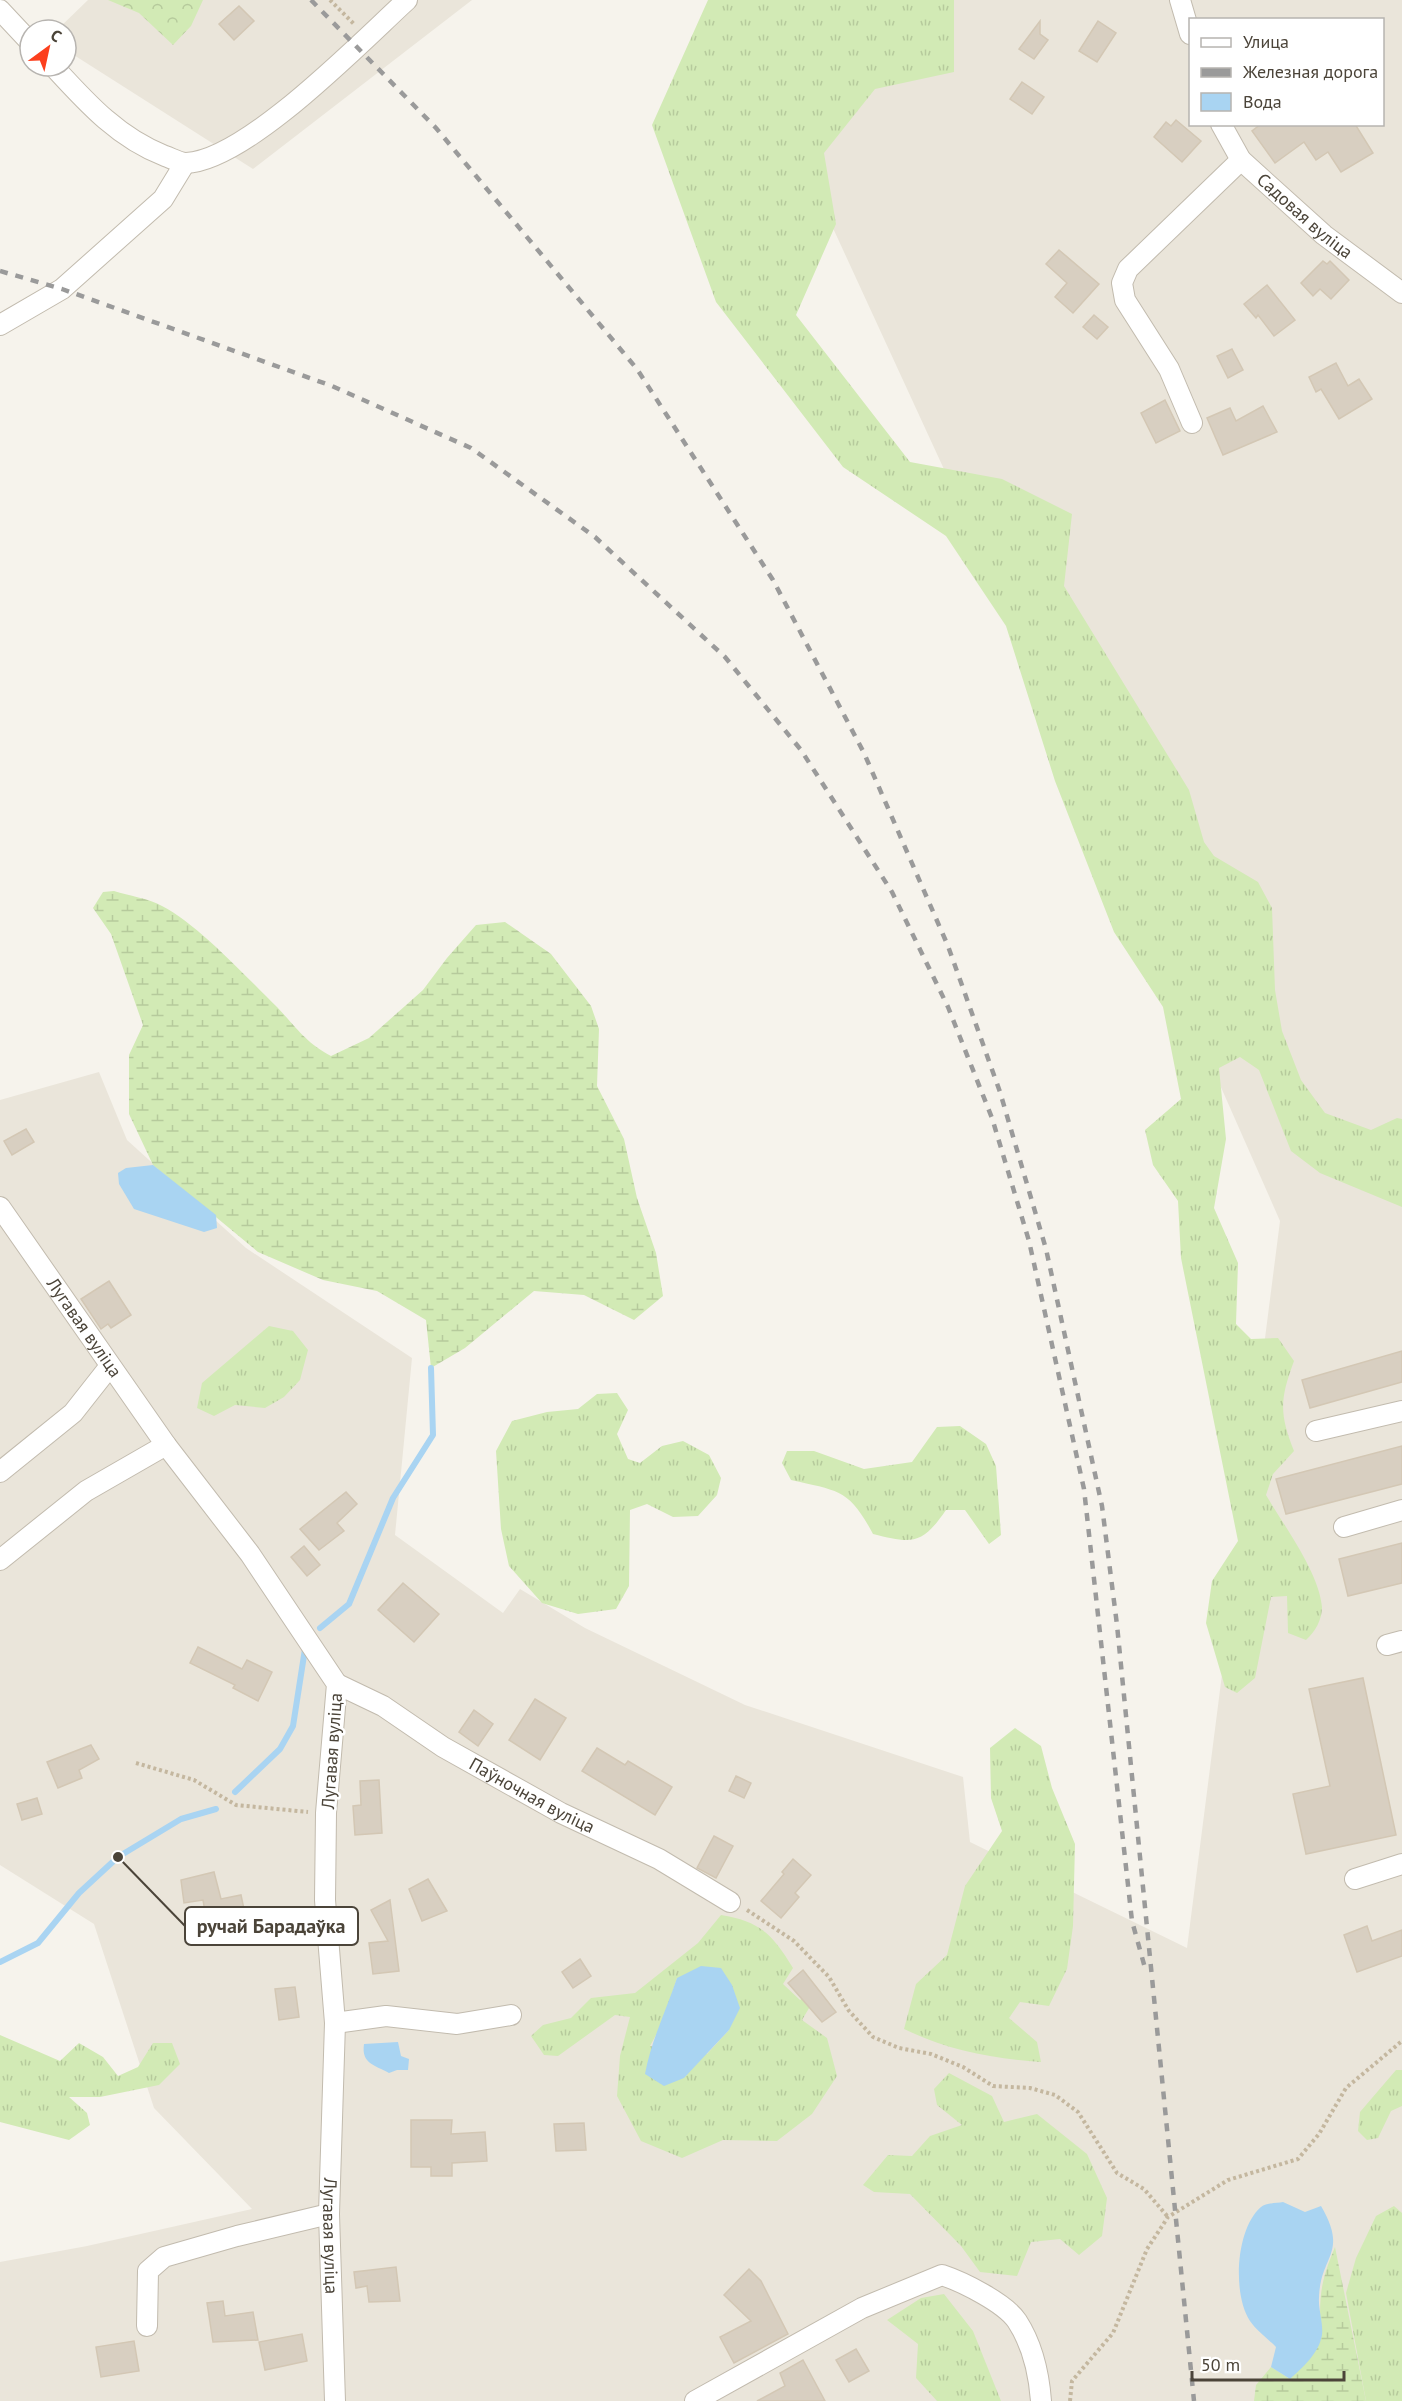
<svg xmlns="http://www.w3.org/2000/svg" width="1402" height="2401" font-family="'PT Sans',sans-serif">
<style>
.residential{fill:#eae5da;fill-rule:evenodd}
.grass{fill:url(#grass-tufts);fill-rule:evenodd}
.forest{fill:url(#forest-crowns)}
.wetland{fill:url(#wetland-marsh)}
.water{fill:#a9d4f2}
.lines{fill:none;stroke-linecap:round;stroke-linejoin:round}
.stream{stroke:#a9d4f2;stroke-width:6}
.building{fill:#d8cfc1;stroke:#d3c7b4;stroke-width:1.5}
.minor-casing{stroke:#c2bbae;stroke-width:22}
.path{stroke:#c4b79f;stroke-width:4;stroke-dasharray:3 3;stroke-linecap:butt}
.minor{stroke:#fff;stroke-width:20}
.rail{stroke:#9a9a9a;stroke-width:4.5;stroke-dasharray:8 8;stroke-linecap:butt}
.labels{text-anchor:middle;stroke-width:5;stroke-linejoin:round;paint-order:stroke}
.street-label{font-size:18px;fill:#4b4439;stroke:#fff}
.leader{fill:none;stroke:#4b4439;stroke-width:2}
.callout-dot{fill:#4b4439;stroke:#fff;stroke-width:2}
.callout{fill:#fff;stroke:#4b4439;stroke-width:2}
.callout-label{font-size:20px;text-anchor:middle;font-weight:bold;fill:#4b4439}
</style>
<defs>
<pattern id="grass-tufts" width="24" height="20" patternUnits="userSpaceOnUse" patternTransform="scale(1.5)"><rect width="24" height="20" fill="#d2eab5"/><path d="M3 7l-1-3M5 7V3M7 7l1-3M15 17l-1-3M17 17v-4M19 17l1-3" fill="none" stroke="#b6ca9c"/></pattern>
<pattern id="forest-crowns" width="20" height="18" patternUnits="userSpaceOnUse" patternTransform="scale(1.5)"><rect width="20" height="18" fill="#d2eab5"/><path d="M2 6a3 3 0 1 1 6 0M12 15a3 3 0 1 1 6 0" fill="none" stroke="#b6ca9c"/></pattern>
<pattern id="wetland-marsh" width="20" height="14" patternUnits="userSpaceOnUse" patternTransform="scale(1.5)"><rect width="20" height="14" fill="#d2eab5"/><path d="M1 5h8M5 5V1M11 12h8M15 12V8" fill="none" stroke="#b6ca9c"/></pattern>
</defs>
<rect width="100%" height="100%" fill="#f6f3ec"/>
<g class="residential">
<path d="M88 0H472L253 169 66 50V30H57Z"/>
<path d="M728 0H1402V2401H0V2262L87 2246 252 2209 154 2108 94 1924 0 1865V1100L99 1072 127 1140 246 1248 412 1358 395 1535 503 1613 520 1589 585 1628 745 1705 963 1777 970 1842 1187 1948 1280 1221 1047 693ZM1190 20H1382V124H1190Z"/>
</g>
<g class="grass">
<path d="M708 0H954V72L875 89 824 153 836 224 796 315 910 462 1002 479 1072 514 1064 586 1189 790 1204 842 1214 856 1258 882 1272 908 1275 990 1282 1031 1301 1080 1325 1113 1371 1130 1397 1118 1402 1119V1207L1320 1173 1291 1151 1259 1070 1240 1057 1219 1068 1226 1139 1214 1208 1238 1263 1236 1324 1251 1339 1278 1338 1294 1361C1280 1399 1279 1413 1294 1451L1273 1474 1266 1495C1284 1526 1319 1572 1322 1607 1322 1620 1315 1632 1306 1640L1288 1633 1287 1596 1271 1597 1255 1678 1237 1693 1225 1687 1206 1623 1212 1581 1238 1541 1181 1258 1178 1201 1153 1165 1145 1130 1181 1099 1163 1007 1114 932 1055 781 1006 626 946 536 843 467 716 302 652 125Z"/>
<path d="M269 1326 293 1331 308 1350 300 1380 284 1397 265 1408 235 1405 214 1416 197 1408 202 1383Z"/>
<path d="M617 1393 628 1410 617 1434 628 1459 640 1463 662 1446 683 1441 709 1455 721 1478 717 1495 698 1516 673 1517 647 1504 630 1510 629 1586 616 1609 578 1614 542 1603 509 1566 501 1529 496 1451 512 1421 547 1412 578 1409 597 1394Z"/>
<path d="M960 1426 986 1444 996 1466 1001 1535 989 1544 965 1510H946C922 1545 912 1544 873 1534 849 1489 839 1491 791 1480L782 1463 787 1451H814L864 1469 912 1462 937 1427Z"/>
<path d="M1015 1728 1041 1746 1052 1788 1075 1844 1073 1926 1067 1969 1049 2006 1020 2002 1009 2018 1037 2042 1041 2062C990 2058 950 2051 904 2029L916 1984 947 1955 965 1886 1002 1831 991 1798 990 1748Z"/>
<path d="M721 1915C760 1921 773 1935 793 1968L783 1984 800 2000 808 1994 815 1998 802 2020 827 2038 837 2076 812 2114 777 2141 723 2140 682 2158 641 2141 617 2096 620 2056 630 2017 615 2015 558 2056 544 2055 531 2036 543 2025 571 2018 591 1998 635 1993 698 1943ZM677 1978 729 2030 707 2054 650 2046 662 2024Z"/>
<path d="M0 2035 60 2061 79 2043 103 2057 118 2076 138 2067 153 2043H172L180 2064 159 2085 100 2097H69L87 2113 90 2125 69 2140 0 2122Z"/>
<path d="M1396 2070H1402V2106L1391 2111 1378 2138 1367 2140 1358 2131 1360 2112Z"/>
<path d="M949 2073 992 2096 1004 2122 1037 2114 1087 2154 1107 2198 1102 2236 1079 2255 1060 2239 1031 2242 1017 2276 980 2272 961 2246 910 2194 874 2192 863 2185 888 2155 912 2156 930 2136 962 2125 937 2105 934 2089Z"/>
<path d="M1394 2206 1402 2213V2401H1366L1346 2293 1356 2258 1376 2216Z"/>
<path d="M944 2294 973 2331 1001 2401H937L916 2378 918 2344 887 2320 921 2298Z"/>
</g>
<path class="forest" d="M108 0H203L191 26 173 45 139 13Z"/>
<g class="wetland">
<path d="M114 891C129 896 148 898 162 906 199 925 246 977 277 1007 297 1028 305 1042 331 1056L369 1038 423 990 447 958 476 925 505 922 551 954 591 1006 599 1029 597 1086 624 1139 637 1198 656 1253 663 1296 634 1320 584 1295 534 1291 465 1348 431 1368 426 1320 377 1291 323 1280 258 1252 153 1165 129 1114V1055L143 1025 111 934 93 908 103 892Z"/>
<path d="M1335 2247 1366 2401H1254L1256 2385 1271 2367 1290 2379 1321 2339C1319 2299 1319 2285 1335 2247Z"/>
</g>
<g class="water">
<path d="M153 1165 216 1215 217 1228 204 1232 134 1209 119 1184 118 1173 126 1168Z"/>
<path d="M701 1966 721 1968 732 1985 740 2008 729 2030 684 2078 664 2086 645 2074C651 2041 666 2011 677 1978Z"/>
<path d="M398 2042 401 2056 409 2059 408 2070H397L389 2073C375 2065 361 2064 364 2044Z"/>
<path d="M1283 2202 1305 2212 1321 2206C1349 2254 1320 2255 1319 2298 1318 2310 1325 2328 1321 2339 1317 2355 1301 2369 1290 2379L1271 2367 1276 2347C1268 2339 1256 2330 1250 2321 1232 2294 1236 2228 1261 2207 1266 2203 1277 2203 1283 2202Z"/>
</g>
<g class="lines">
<g class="stream">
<path d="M320 1628 349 1604 393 1498 433 1435 431 1368"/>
<path d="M235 1792 280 1749 293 1726 305 1649"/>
<path d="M0 1962 38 1943 79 1893 118 1857 181 1819 216 1809"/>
</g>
</g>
<g class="building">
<path d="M239 6 254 21 234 40 219 24Z"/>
<path d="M1040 21V34L1048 40 1034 59 1019 49Z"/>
<path d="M1098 21 1116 33 1097 62 1079 51Z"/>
<path d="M1022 82 1044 97 1032 114 1010 99Z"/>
<path d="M1176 120 1201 141 1182 162 1154 137 1166 122 1171 126Z"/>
<path d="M1261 124H1355L1373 153 1341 172 1328 152 1316 160 1304 142 1275 163 1252 131Z"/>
<path d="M1059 250 1099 284 1073 313 1055 297 1067 283 1046 264Z"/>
<path d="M1323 261 1327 264 1330 261 1349 280 1331 299 1320 289 1313 296 1301 283Z"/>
<path d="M1267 285 1295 320 1274 336 1258 315 1256 318 1244 304Z"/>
<path d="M1094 315 1108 327 1097 339 1083 327Z"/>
<path d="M1232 349 1243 370 1228 378 1217 356Z"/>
<path d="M1336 363 1348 386 1359 379 1372 399 1339 419 1321 389 1316 392 1309 377Z"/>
<path d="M1165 400 1180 431 1156 443 1141 413Z"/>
<path d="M1263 406 1277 432 1223 455 1207 418 1230 408 1236 421Z"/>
<path d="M26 1129 34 1142 12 1155 4 1141Z"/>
<path d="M109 1281 131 1315 111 1328 108 1324 101 1329 81 1299Z"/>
<path d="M1402 1351V1382L1310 1408 1302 1380Z"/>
<path d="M1402 1446V1484L1286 1514 1276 1479Z"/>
<path d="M346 1492 357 1504 337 1523 344 1531 319 1550 300 1529Z"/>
<path d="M1402 1543V1583L1348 1596 1339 1559Z"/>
<path d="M304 1546 320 1565 307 1576 291 1557Z"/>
<path d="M403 1583 439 1614 414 1642 378 1610Z"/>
<path d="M198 1647 242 1669 247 1660 272 1672 258 1701 233 1688 235 1685 190 1663Z"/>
<path d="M1363 1678 1396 1835 1306 1854 1293 1794 1330 1786 1309 1689Z"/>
<path d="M535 1699 566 1718 540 1760 509 1740Z"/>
<path d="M474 1710 493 1724 478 1746 459 1732Z"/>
<path d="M91 1745 99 1759 79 1770 82 1778 58 1788 47 1762Z"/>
<path d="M597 1748 625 1765 628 1761 672 1787 655 1815 582 1771Z"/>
<path d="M736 1776 751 1783 744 1798 729 1791Z"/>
<path d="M379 1780 382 1833 355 1835 353 1806 361 1805 360 1781Z"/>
<path d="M37 1798 42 1814 22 1820 17 1804Z"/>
<path d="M714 1836 733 1846 716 1878 697 1868Z"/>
<path d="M793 1859 811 1875 795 1893 799 1897 781 1918 761 1901 784 1874 782 1872Z"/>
<path d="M214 1872 221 1899 241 1895 250 1938 211 1945 203 1900 184 1903 181 1880Z"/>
<path d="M428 1879 447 1911 422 1921 409 1889Z"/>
<path d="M390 1900 399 1971 373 1974 369 1943 388 1941 371 1910Z"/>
<path d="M1367 1926 1372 1941 1402 1930V1956L1357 1972 1344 1935Z"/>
<path d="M580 1959 591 1976 573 1988 562 1972Z"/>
<path d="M803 1970 836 2012 822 2022 788 1983Z"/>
<path d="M295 1987 299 2017 279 2020 275 1989Z"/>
<path d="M411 2120H452L451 2134 485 2132 487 2161 452 2163V2176H431V2167H411Z"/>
<path d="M584 2123 586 2150 556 2151 554 2124Z"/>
<path d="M396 2267 400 2301 369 2302 367 2286 356 2288 354 2272Z"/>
<path d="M749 2269 761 2281 788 2334 734 2363 720 2337 751 2321 724 2295Z"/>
<path d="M223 2301 225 2316 253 2312 258 2340 213 2342 207 2303Z"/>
<path d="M302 2334 307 2361 265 2370 259 2342Z"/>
<path d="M134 2341 139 2371 101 2377 96 2347Z"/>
<path d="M856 2349 869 2371 849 2382 836 2360Z"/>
<path d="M803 2360 825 2401H757L785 2386 780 2373Z"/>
</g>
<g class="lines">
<g class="minor-casing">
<g id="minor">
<path d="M1180 0 1190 34"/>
<path d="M0 10 30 42"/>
<path d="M53 66C86 102 118 138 165 156 171 158 180 163 186 163 246 161 361 42 407 0"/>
<path id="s1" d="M1221 124 1241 160 1324 235 1402 293"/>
<path d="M0 325 62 289 163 199 185 163"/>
<path d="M1192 423 1169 369 1125 300 1122 283 1128 269 1241 160"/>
<path id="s2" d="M0 1207 166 1445 250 1554 337 1684 326 1813 325 1900 335 2023 329 2214 335 2401"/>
<path d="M1316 1431 1402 1411"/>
<path d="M0 1472 73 1413 110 1366"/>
<path d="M1344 1527 1402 1510"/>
<path d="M0 1560 86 1491 166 1445"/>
<path d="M1387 1645 1402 1641"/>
<path id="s3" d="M337 1684 383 1706 443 1747 561 1813 659 1859 730 1902"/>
<path d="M1355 1879 1402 1864"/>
<path d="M335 2023 386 2016 457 2024 511 2015"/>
<path d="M147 2326 148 2271 164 2257 237 2236 329 2214"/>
<path d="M695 2401 862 2308 942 2275C963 2282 1005 2303 1017 2321 1032 2344 1039 2374 1041 2401"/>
</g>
</g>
<g class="path">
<path d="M330 0 355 25"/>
<path d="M136 1763 194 1780 236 1805 308 1812"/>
<path d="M747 1910 794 1941 829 1977 849 2011 873 2037 899 2048 931 2054 963 2067 993 2086 1030 2088 1055 2095 1078 2112 1117 2173 1144 2189 1168 2217"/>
<path d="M1070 2401 1072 2381 1113 2333 1147 2249 1168 2217 1228 2180 1298 2159 1319 2134 1346 2088 1402 2041"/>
</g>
<use href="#minor" class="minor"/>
<g class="rail">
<path d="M311 0 436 128 637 369 773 580 864 753 948 946 1000 1092 1046 1249 1102 1506 1117 1625 1194 2401"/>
<path d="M0 271 62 289 332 386 471 448 595 537 725 657 801 750 892 892 948 1007 992 1118 1029 1241 1084 1489 1132 1921 1145 1968"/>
</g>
</g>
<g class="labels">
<g class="street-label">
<text dy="6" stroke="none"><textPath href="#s1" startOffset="126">Садовая вуліца</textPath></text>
<text dy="6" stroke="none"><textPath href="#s2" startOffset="147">Лугавая вуліца</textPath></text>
<text transform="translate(332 1751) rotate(-86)" y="6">Лугавая вуліца</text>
<text dy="6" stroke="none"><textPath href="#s3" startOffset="225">Паўночная вуліца</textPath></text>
<text dy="6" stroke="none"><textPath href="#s2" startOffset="1137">Лугавая вуліца</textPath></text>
</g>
</g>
<path class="leader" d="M118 1857L185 1926"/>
<circle class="callout-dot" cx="118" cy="1857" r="6"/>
<rect class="callout" x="185" y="1907" width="173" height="38" rx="6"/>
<g class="callout-label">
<text x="271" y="1933">ручай Барадаўка</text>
</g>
<rect x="1189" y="18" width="195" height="108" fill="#ffffff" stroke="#b7b4b0" stroke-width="1.5"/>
<rect x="1201" y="38" width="30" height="9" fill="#ffffff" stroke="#b7b4b0" stroke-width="1.5"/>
<text x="1243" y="48" font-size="18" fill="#4b4439">Улица</text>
<rect x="1201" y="68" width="30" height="9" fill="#9a9a9a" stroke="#b7b4b0" stroke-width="1.5"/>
<text x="1243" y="78" font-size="18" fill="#4b4439">Железная дорога</text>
<rect x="1201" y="93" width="30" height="18" fill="#a9d4f2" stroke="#b7b4b0" stroke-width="1.5"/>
<text x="1243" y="108" font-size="18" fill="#4b4439">Вода</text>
<g transform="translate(48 48) rotate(33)"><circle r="28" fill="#ffffff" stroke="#b7b4b0" stroke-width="1.5"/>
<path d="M0-4.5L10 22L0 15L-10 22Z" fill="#fc3f1d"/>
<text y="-9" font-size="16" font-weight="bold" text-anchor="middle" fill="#4b4439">С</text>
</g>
<path d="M1192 2371v9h152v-9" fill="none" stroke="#4b4439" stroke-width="3"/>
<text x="1201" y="2371" font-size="18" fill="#4b4439" stroke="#ffffff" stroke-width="4.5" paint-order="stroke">50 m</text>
</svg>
